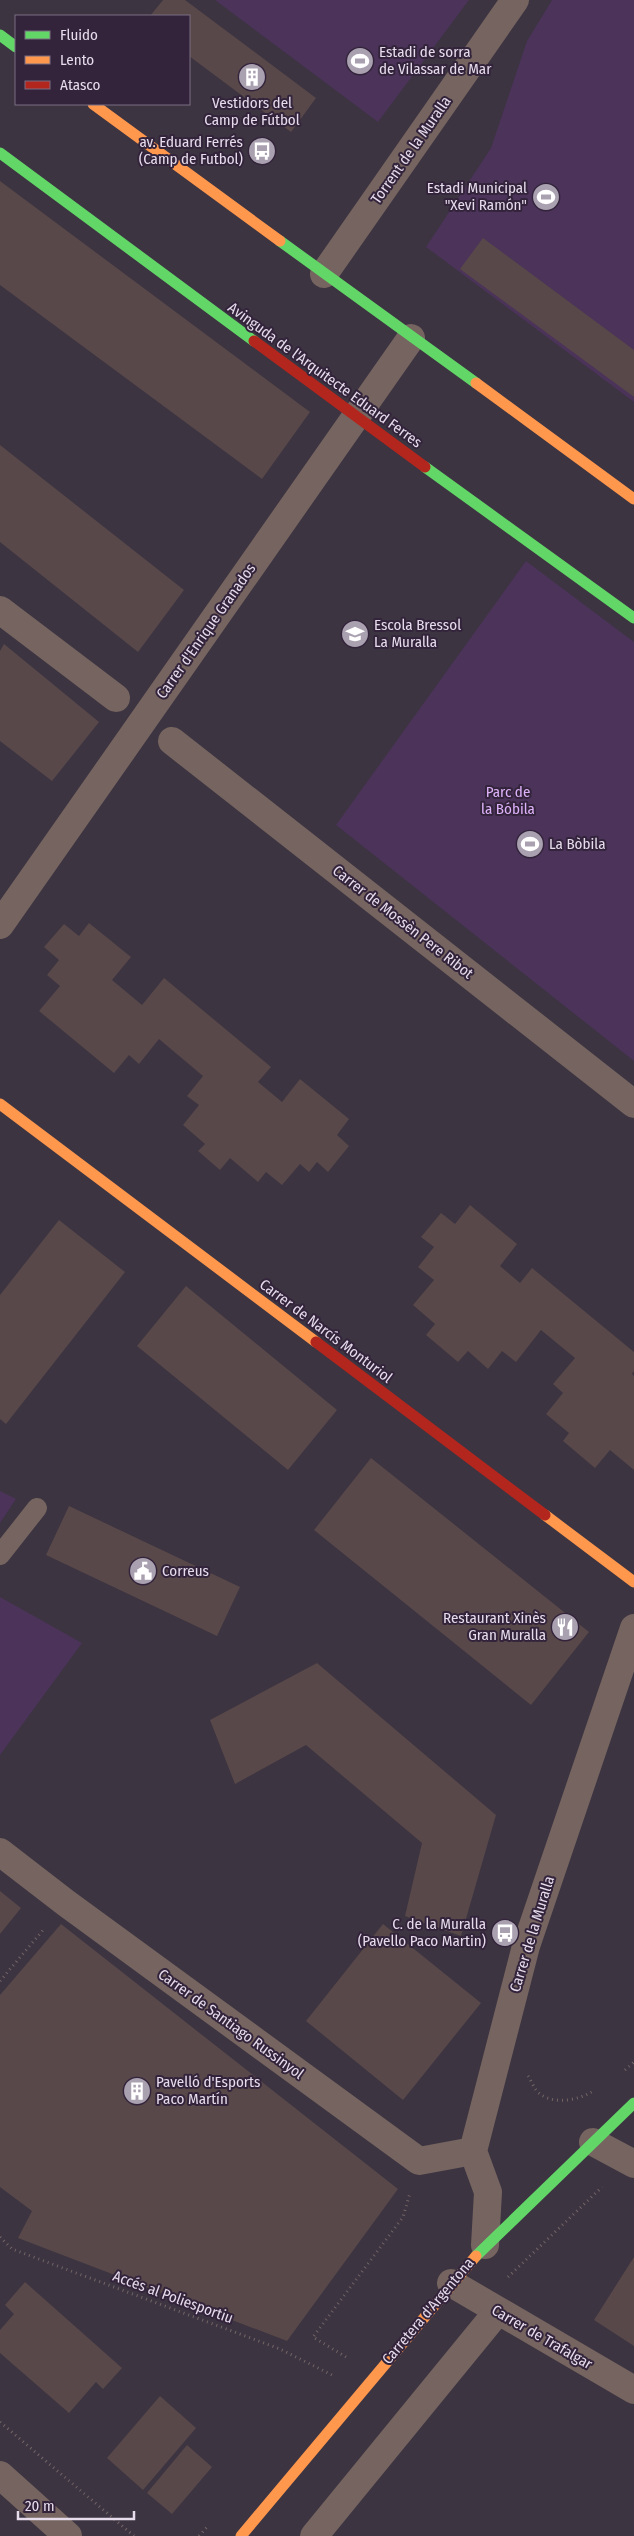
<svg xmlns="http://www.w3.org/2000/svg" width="634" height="2536" font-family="'Fira Sans Condensed',sans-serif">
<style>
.green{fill:#4b3359}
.building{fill:#584849}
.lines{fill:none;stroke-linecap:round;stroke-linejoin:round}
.path{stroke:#726566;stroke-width:3;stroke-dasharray:1 4;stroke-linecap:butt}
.lane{stroke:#75645f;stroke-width:20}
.street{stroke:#75645f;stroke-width:28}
.fast{stroke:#63d668;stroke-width:11}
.slow{stroke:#ff974d;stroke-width:11}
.jam{stroke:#b3261e;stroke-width:11}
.labels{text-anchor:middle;stroke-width:4;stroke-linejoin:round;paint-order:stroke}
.poi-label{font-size:15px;fill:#e6dcec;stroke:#33243c;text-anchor:start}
.street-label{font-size:15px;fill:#e6dcec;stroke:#33243c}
.park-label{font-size:15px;fill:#deb2f9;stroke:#33243c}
</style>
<rect width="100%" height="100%" fill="#3c3441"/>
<g class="green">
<path d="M215 0H469L378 122Z"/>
<path d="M552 0H634V402L426 247 491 148 527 41Z"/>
<path d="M526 561 634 642V1061L336 825Z"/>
<path d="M0 1491 16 1499 0 1523Z"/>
<path d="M0 1597 82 1643 0 1755Z"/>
</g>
<g class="building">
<path d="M163 0H185L316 98 291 132 189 56V16H150Z"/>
<path d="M0 181 310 412 262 479 0 285Z"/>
<path d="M483 238 634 350V397L460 269Z"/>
<path d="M0 445 184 590 138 652 0 542Z"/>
<path d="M4 644 99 722 52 781 0 741V651Z"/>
<path d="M89 923 131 957 112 980 142 1005 164 978 271 1067 258 1082 282 1102 300 1079 349 1119 337 1135 349 1146 328 1172 317 1162 309 1172 300 1164 282 1185 266 1172 258 1182 230 1158 220 1170 198 1151 205 1144 183 1125 199 1105 187 1096 203 1076 159 1039 139 1064 129 1055 114 1073 39 1011 60 986 47 975 59 960 44 947 64 924 79 936Z"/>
<path d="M470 1205 517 1244 500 1266 520 1283 532 1268 634 1352V1371L632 1374 634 1376V1470L610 1450 595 1468 563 1441 569 1433 546 1414 563 1393 553 1384 575 1358 541 1330 516 1362 502 1351 488 1369 468 1351 458 1362 426 1335 435 1324 413 1305 434 1280 418 1267 434 1247 421 1237 441 1213 455 1224Z"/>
<path d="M59 1220 125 1272 6 1424 0 1419V1295Z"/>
<path d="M186 1286 337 1410 288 1470 137 1346Z"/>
<path d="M371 1458 589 1632 531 1705 314 1530Z"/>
<path d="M69 1506 240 1587 217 1636 46 1555Z"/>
<path d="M317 1663 496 1815 461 1936 405 1916 422 1843 306 1745 235 1784 210 1720Z"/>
<path d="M0 1891 21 1908 0 1934Z"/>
<path d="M61 1924 398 2189 287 2341 18 2238 32 2211 0 2187V1995Z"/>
<path d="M383 1924 481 2003 403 2100 306 2021Z"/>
<path d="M634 2257V2346L594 2320Z"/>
<path d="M25 2282 122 2368 103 2389 96 2382 69 2413 0 2353V2330L14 2314 5 2305Z"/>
<path d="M160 2396 196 2428 143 2490 107 2458Z"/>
<path d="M187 2445 212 2467 172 2514 147 2493Z"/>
</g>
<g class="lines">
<g class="path">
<path d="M0 1981 44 1929"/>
<path d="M625 2070 634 2062"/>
<path d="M528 2076C531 2080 533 2086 536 2090 549 2106 578 2101 593 2091"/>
<path d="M0 2237 12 2249 280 2349 332 2375"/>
<path d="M508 2277 602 2187"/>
<path d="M346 2357 313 2337 403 2217 410 2193"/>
<path d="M0 2422 134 2536"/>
<path d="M199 2536 208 2526"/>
</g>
<path class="lane" d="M0 1555 37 1508"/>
<g class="street">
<path d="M324 274 515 0"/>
<path d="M0 610 116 698"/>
<path d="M172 741 634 1104"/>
<path d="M0 925 411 338"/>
<path d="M0 1852 66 1903 419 2161 473 2151"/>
<path d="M593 2142 634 2164"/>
<path d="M485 2245 488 2192 473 2151 526 1946 634 1628"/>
<path d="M451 2283 634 2390"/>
<path d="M0 2475 68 2536"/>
<path d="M314 2536 498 2311"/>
</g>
<g class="fast">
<path d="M0 35 16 47"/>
<path d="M0 153 254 341"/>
<path d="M280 241 476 383"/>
<path d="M425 467 634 618"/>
<path d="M476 2256 634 2103"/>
</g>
<g class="slow">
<path d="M93 104 280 241"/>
<path d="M476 383 634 499"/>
<path d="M0 1104 316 1342"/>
<path d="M545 1515 634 1582"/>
<path d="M241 2536 476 2256"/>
</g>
<g class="jam">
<path d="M254 341 425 467"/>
<path d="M316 1342 545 1515"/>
</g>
</g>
<defs>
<g id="stadium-disc" transform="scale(1.4375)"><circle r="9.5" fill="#aaa1b0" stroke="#33243c"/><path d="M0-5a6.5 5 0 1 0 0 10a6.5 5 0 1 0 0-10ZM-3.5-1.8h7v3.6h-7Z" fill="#fff"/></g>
<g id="building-disc" transform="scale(1.4375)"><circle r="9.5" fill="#aaa1b0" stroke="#33243c"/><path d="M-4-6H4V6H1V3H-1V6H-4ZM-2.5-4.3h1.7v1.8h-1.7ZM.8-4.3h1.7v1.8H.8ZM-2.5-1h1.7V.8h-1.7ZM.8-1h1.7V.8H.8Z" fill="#fff"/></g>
<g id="bus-disc" transform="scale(1.4375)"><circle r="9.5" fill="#aaa1b0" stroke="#33243c"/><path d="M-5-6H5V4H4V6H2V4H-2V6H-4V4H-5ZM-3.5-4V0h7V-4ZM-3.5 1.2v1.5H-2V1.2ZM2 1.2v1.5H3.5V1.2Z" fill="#fff"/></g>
<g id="school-disc" transform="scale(1.4375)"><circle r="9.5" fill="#aaa1b0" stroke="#33243c"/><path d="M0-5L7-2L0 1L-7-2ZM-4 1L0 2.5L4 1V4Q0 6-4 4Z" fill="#fff"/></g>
<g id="civic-disc" transform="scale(1.4375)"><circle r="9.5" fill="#aaa1b0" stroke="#33243c"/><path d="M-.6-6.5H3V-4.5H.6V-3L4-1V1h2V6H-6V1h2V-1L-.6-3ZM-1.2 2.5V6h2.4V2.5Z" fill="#fff"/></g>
<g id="restaurant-disc" transform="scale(1.4375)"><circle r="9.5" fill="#aaa1b0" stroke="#33243c"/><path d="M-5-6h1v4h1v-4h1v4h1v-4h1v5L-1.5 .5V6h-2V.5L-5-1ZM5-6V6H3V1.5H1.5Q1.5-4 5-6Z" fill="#fff"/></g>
</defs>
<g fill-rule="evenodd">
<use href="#stadium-disc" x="360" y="61"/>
<use href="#building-disc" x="252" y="77"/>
<use href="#bus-disc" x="262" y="151"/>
<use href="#stadium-disc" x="546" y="197"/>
<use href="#school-disc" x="355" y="634"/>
<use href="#stadium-disc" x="530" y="844"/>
<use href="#civic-disc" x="143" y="1571"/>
<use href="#restaurant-disc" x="565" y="1627"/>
<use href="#bus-disc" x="505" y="1933"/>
<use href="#building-disc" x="137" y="2091"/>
</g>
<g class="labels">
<g class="poi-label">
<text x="379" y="57">Estadi de sorra<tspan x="379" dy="17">de Vilassar de Mar</tspan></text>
<text x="252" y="108" text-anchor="middle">Vestidors del<tspan x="252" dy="17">Camp de Fútbol</tspan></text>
<text x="243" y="147" text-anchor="end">av. Eduard Ferrés<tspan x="243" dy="17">(Camp de Futbol)</tspan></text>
<text x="527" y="193" text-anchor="end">Estadi Municipal<tspan x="527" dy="17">"Xevi Ramón"</tspan></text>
<text x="374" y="630">Escola Bressol<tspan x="374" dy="17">La Muralla</tspan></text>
<text x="549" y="849">La Bòbila</text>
<text x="162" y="1576">Correus</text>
<text x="546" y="1623" text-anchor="end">Restaurant Xinès<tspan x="546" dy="17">Gran Muralla</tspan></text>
<text x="486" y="1929" text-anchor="end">C. de la Muralla<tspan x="486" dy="17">(Pavello Paco Martin)</tspan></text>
<text x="156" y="2087">Pavelló d'Esports<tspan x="156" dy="17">Paco Martín</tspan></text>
</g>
<g class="street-label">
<text transform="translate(411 150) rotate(-55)" y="5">Torrent de la Muralla</text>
<text transform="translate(325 375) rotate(36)" y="5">Avinguda de l'Arquitecte Eduard Ferres</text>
<text transform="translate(206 631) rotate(-55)" y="5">Carrer d'Enrique Granados</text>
<text transform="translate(403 922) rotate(38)" y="5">Carrer de Mossèn Pere Ribot</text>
<text transform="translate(326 1331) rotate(37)" y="5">Carrer de Narcís Monturiol</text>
<text transform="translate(532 1934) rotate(-73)" y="5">Carrer de la Muralla</text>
<text transform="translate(231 2024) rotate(36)" y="5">Carrer de Santiago Russinyol</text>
<text transform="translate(173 2297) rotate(20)" y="5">Accés al Poliesportiu</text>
<text transform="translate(428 2311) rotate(-50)" y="5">Carretera d'Argentona</text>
<text transform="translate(542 2337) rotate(30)" y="5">Carrer de Trafalgar</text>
</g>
<g class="park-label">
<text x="508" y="797">Parc de<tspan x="508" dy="17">la Bóbila</tspan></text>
</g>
</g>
<rect x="15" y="15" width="175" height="90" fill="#33243c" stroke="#7b6e82"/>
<rect x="25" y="31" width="25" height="8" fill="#63d668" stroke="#7b6e82"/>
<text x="60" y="40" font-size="15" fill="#e6dcec">Fluido</text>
<rect x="25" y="56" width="25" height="8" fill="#ff974d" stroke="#7b6e82"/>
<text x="60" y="65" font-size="15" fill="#e6dcec">Lento</text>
<rect x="25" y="81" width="25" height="8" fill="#b3261e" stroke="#7b6e82"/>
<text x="60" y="90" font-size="15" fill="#e6dcec">Atasco</text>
<path d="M18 2511v8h116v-8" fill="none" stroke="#e6dcec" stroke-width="2.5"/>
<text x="25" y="2511" font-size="15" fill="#e6dcec" stroke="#33243c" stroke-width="4" paint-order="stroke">20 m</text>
</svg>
